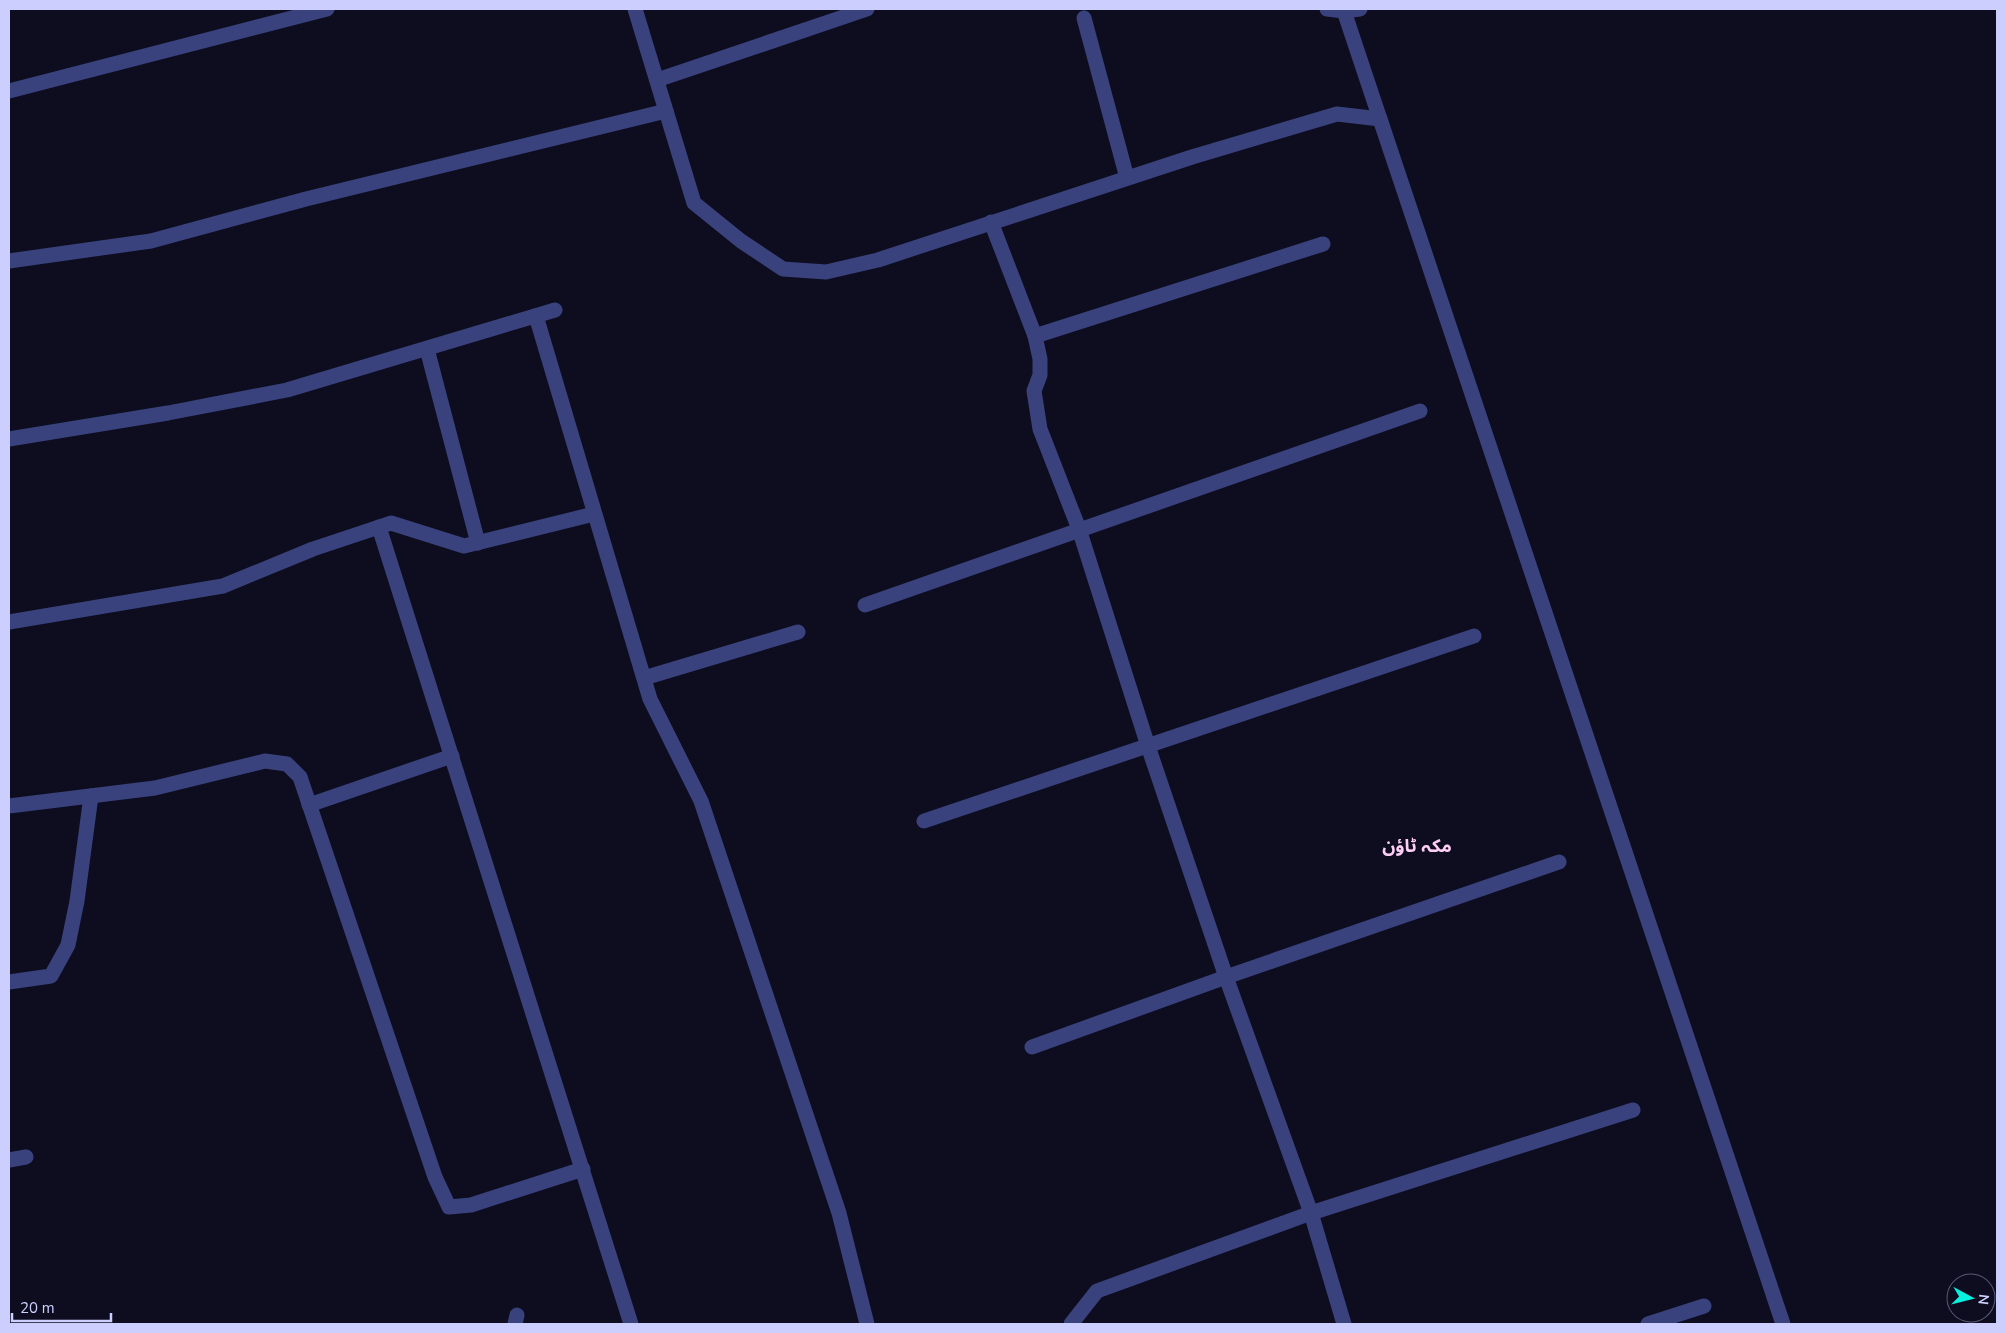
<svg xmlns="http://www.w3.org/2000/svg" width="2006" height="1333" font-family="'Nunito Sans','Noto Sans Arabic',sans-serif">
<style>
.lines{fill:none;stroke-linecap:round;stroke-linejoin:round}
.minor{stroke:#39427d;stroke-width:15}
.labels{text-anchor:middle;stroke-width:4;stroke-linejoin:round;paint-order:stroke}
.district-label{font-size:18px;font-weight:bold;fill:#fecef5;stroke:#0d0d1f}
</style>
<rect width="100%" height="100%" fill="#0d0d1f"/>
<g class="lines">
<g class="minor">
<path d="M635 9 694 203 741 241 783 269 826 272 878 260 1192 157 1337 114 1380 119 1783 1324"/>
<path d="M1327 9 1344 11 1360 9"/>
<path d="M1344 11 1380 119"/>
<path d="M1084 18 1127 178"/>
<path d="M657 80 867 9"/>
<path d="M9 91 327 9"/>
<path d="M991 222 1035 336 1040 359V375L1034 391 1040 429 1079 529 1148 746 1226 977 1311 1213 1344 1324"/>
<path d="M9 261 151 241 306 199 666 111"/>
<path d="M536 316 650 699 701 801 839 1213 867 1324"/>
<path d="M1035 336 1323 244"/>
<path d="M427 349 478 543"/>
<path d="M9 439 168 413 287 390 555 310"/>
<path d="M379 527 631 1324"/>
<path d="M865 605 1420 411"/>
<path d="M9 622 223 586 313 549 391 523 464 546 594 514"/>
<path d="M644 678 798 632"/>
<path d="M309 805 452 756"/>
<path d="M9 806 155 788 265 761 287 764 300 777 435 1177 449 1207 471 1205 583 1169"/>
<path d="M924 821 1474 636"/>
<path d="M9 982 51 976 68 945 77 901 91 796"/>
<path d="M1032 1047 1226 977 1559 862"/>
<path d="M9 1160 26 1157"/>
<path d="M515 1324 517 1315"/>
<path d="M1071 1324 1097 1291 1311 1213 1633 1110"/>
<path d="M1648 1324 1704 1306"/>
</g>
</g>
<g class="labels">
<g class="district-label">
<text x="1417" y="852">مکہ ٹاؤن</text>
</g>
</g>
<rect width="2006" height="1333" fill="none" stroke="#cccffe" stroke-width="20"/>
<g transform="translate(1971 1298) rotate(97)"><circle r="24" fill="#0d0d1f" stroke="#595b78"/>
<path d="M0-4L9 19L0 12L-9 19Z" fill="#05f1e0"/>
<text y="-8" font-size="14" font-weight="bold" text-anchor="middle" fill="#cccffe">N</text>
</g>
<path d="M12 1313v8h99v-8" fill="none" stroke="#cccffe" stroke-width="2.5"/>
<text x="20" y="1313" font-size="15" fill="#cccffe" stroke="#0d0d1f" stroke-width="4" paint-order="stroke">20 m</text>
</svg>
